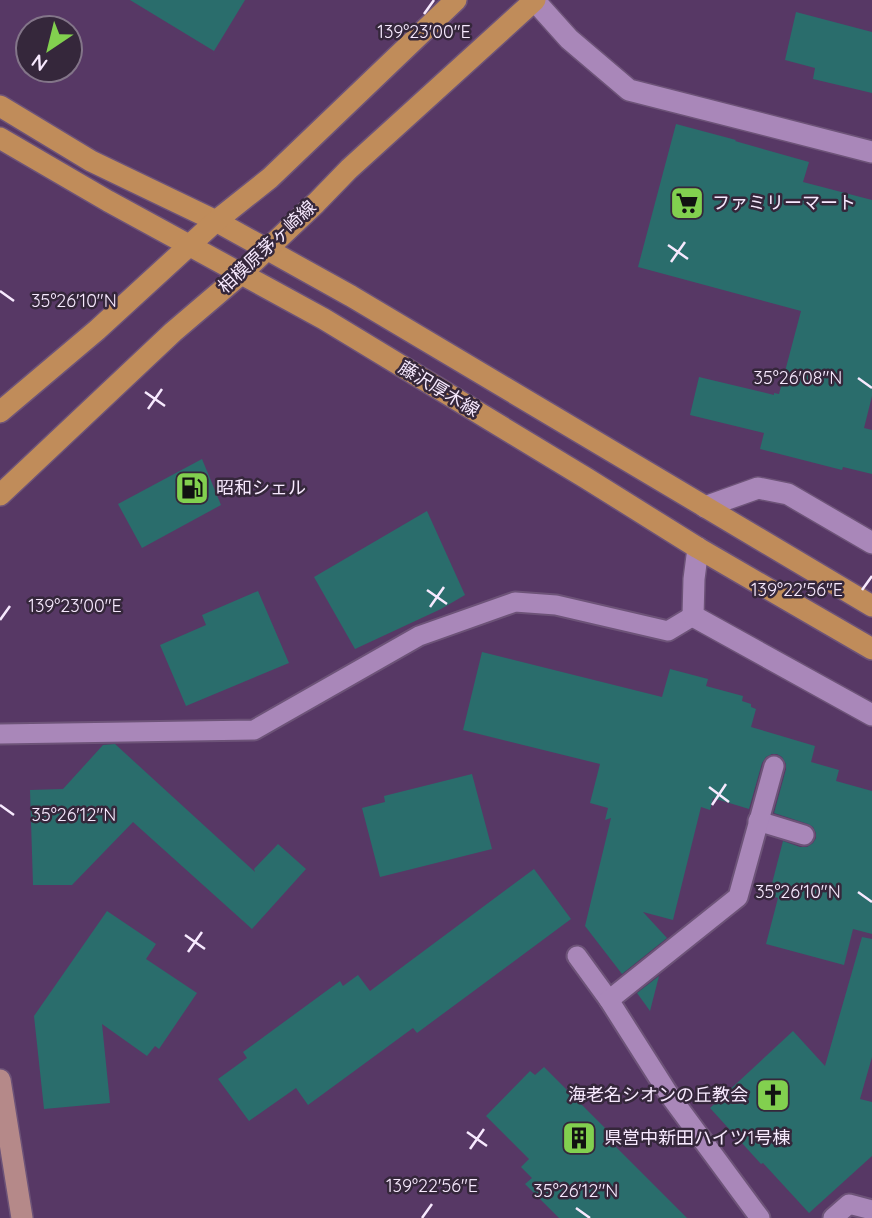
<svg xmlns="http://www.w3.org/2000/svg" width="872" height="1218" font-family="Quicksand,'Noto Sans JP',sans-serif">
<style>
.building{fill:#2a6d6c}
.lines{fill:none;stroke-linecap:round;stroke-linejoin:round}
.lane-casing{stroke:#6d5378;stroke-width:23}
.street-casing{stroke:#6d5378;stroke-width:24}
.secondary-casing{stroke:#6d5378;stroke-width:24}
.primary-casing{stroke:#6d5378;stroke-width:24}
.lane{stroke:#a987b9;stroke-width:19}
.street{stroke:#a987b9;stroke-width:21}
.secondary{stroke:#b58989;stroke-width:21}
.primary{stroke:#c08c5a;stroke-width:21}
.ticks{fill:none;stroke:#f7e9fe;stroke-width:2.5}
.labels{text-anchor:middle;stroke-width:5;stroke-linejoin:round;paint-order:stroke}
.poi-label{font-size:18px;fill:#f7e9fe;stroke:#35273b;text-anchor:start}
.street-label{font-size:18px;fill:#f7e9fe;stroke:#35273b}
.ticks-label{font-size:18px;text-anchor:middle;fill:#f7e9fe;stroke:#35273b;stroke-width:5;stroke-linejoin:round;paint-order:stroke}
</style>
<rect width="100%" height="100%" fill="#573865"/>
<g class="building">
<path d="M130 0H245L214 51Z"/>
<path d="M796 12 872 32V93L813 79 815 68 785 60Z"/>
<path d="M676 124 736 140 735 141 809 162 803 182 872 200V396L864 428 872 430V474L843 467 842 470 760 449 764 433 690 415 699 377 774 395V393L779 394 801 311 638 267Z"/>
<path d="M202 459 221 505 142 548 118 504Z"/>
<path d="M427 511 465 595 441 609 355 649 314 577Z"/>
<path d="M258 591 289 663 186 706 160 645 206 625 202 615Z"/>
<path d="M482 652 662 697 670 669 708 679 706 686 743 696 742 701 751 704V707L756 709 751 727 815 746 811 762 839 770 836 781 872 791V934L853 929 844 965 766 944 778 898 769 895 783 841 800 847H807L813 843 816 838V833L813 827 808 824 774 813 786 769V764L782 757 777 754H772L766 757 762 763 749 809 713 798 710 810 701 807 673 920 643 912 667 938 622 974 585 926 611 818 605 820 608 808 590 803 600 764 463 730Z"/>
<path d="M115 744 255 872 254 869 278 844 306 869 252 929 133 822 72 885H33L30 790 63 789 103 745Z"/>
<path d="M472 774 492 849 380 877 362 808 385 802 384 796Z"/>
<path d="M534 869 571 919 417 1033 413 1028 308 1105 296 1088 249 1121 218 1079 247 1058 243 1052 340 981 343 986 358 975 370 991Z"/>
<path d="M107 911 156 944 146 959 197 993 159 1049 155 1046 147 1056 102 1024 110 1103 44 1109 34 1016Z"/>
<path d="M862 937 872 939V1057L860 1099 872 1102V1156L809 1213 763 1163 761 1164 710 1108 793 1031 825 1066Z"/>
<path d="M659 976 650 1011 637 993Z"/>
<path d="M544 1067 618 1141 614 1145 687 1218H559L525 1184 532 1178 521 1167 529 1159 486 1116 530 1071 535 1075Z"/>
</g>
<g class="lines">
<g class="lane-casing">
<g id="lane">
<path d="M0 734 254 730 419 636 515 602 556 605 668 631 693 616"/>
<path d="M758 821 804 835"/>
<path d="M577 956 609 1000"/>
<path d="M760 1218 670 1096 609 1000 738 897 774 766"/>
<path d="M833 1218 849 1204 872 1210"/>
</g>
</g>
<g class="street-casing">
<g id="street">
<path d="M534 0 569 39 629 90 872 152"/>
<path d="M705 507 758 488 788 494 872 543"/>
<path d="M698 548 694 579 693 616 872 715"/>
</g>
</g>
<g class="secondary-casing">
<path id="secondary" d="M0 1080 22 1218"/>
</g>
<g class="primary-casing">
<g id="primary">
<path d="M0 106 91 161 216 221 351 296 872 606"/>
<path d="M0 138 108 201 324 319 586 478 698 548 872 649"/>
<path d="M0 412 97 330 216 221 270 178 456 0"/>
<path d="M0 495 173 332 241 274 316 203 349 169 535 0"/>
</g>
</g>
<use href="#lane" class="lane"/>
<use href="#street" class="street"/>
<use href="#secondary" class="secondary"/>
<use href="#primary" class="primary"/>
</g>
<path class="ticks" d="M424 14 434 0M668 245 688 259M671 262 685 242M0 291 14 301M858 378 872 388M145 392 165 406M148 409 162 389M427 590 447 604M862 590 872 576M430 607 444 587M0 620 10 606M709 787 729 802M0 805 14 815M712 805 726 784M858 892 872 902M185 935 205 949M188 952 202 932M467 1132 487 1146M470 1149 484 1129M576 1208 590 1218M422 1218 432 1204"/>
<defs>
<g id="supermarket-square" transform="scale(1.75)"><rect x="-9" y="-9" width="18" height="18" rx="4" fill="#82d04f" stroke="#35273b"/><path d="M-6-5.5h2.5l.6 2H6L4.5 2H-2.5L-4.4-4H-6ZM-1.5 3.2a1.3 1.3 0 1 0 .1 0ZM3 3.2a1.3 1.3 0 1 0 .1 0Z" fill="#111"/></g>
<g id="fuel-square" transform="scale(1.75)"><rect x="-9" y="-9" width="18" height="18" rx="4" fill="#82d04f" stroke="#35273b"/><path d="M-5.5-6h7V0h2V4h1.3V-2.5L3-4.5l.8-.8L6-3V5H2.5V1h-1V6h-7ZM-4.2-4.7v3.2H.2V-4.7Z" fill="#111"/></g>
<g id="church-square" transform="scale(1.75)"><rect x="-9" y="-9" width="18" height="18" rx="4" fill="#82d04f" stroke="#35273b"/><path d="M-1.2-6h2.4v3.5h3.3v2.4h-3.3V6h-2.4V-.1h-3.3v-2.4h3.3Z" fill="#111"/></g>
<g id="building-square" transform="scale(1.75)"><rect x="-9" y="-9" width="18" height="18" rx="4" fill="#82d04f" stroke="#35273b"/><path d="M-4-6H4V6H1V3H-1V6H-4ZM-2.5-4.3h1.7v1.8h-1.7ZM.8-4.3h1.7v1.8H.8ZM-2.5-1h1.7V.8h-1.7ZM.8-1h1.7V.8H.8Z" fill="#111"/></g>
</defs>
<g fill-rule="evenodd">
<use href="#supermarket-square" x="687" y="203"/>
<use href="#fuel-square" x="192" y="488"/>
<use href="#church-square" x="773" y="1095"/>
<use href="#building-square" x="579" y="1138"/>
</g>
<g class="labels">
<g class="poi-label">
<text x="712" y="209">ファミリーマート</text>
<text x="216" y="494">昭和シェル</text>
<text x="748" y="1101" text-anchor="end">海老名シオンの丘教会</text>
<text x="604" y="1144">県営中新田ハイツ1号棟</text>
</g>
<g class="street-label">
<text transform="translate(267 247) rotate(-43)" y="6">相模原茅ヶ崎線</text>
<text transform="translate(439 389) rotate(31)" y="6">藤沢厚木線</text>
</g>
</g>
<g class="ticks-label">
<text x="424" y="38">139°23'00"E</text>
<text x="74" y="307">35°26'10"N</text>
<text x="798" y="384">35°26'08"N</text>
<text x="797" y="596">139°22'56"E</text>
<text x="75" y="612">139°23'00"E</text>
<text x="74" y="821">35°26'12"N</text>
<text x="798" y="898">35°26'10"N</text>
<text x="432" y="1192">139°22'56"E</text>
<text x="576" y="1197">35°26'12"N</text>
</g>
<g transform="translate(49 49) rotate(215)"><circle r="33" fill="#35273b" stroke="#837589" stroke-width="2"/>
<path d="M0-5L12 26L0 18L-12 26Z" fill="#82d04f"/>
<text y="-10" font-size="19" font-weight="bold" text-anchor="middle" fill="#f7e9fe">N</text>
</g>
</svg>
